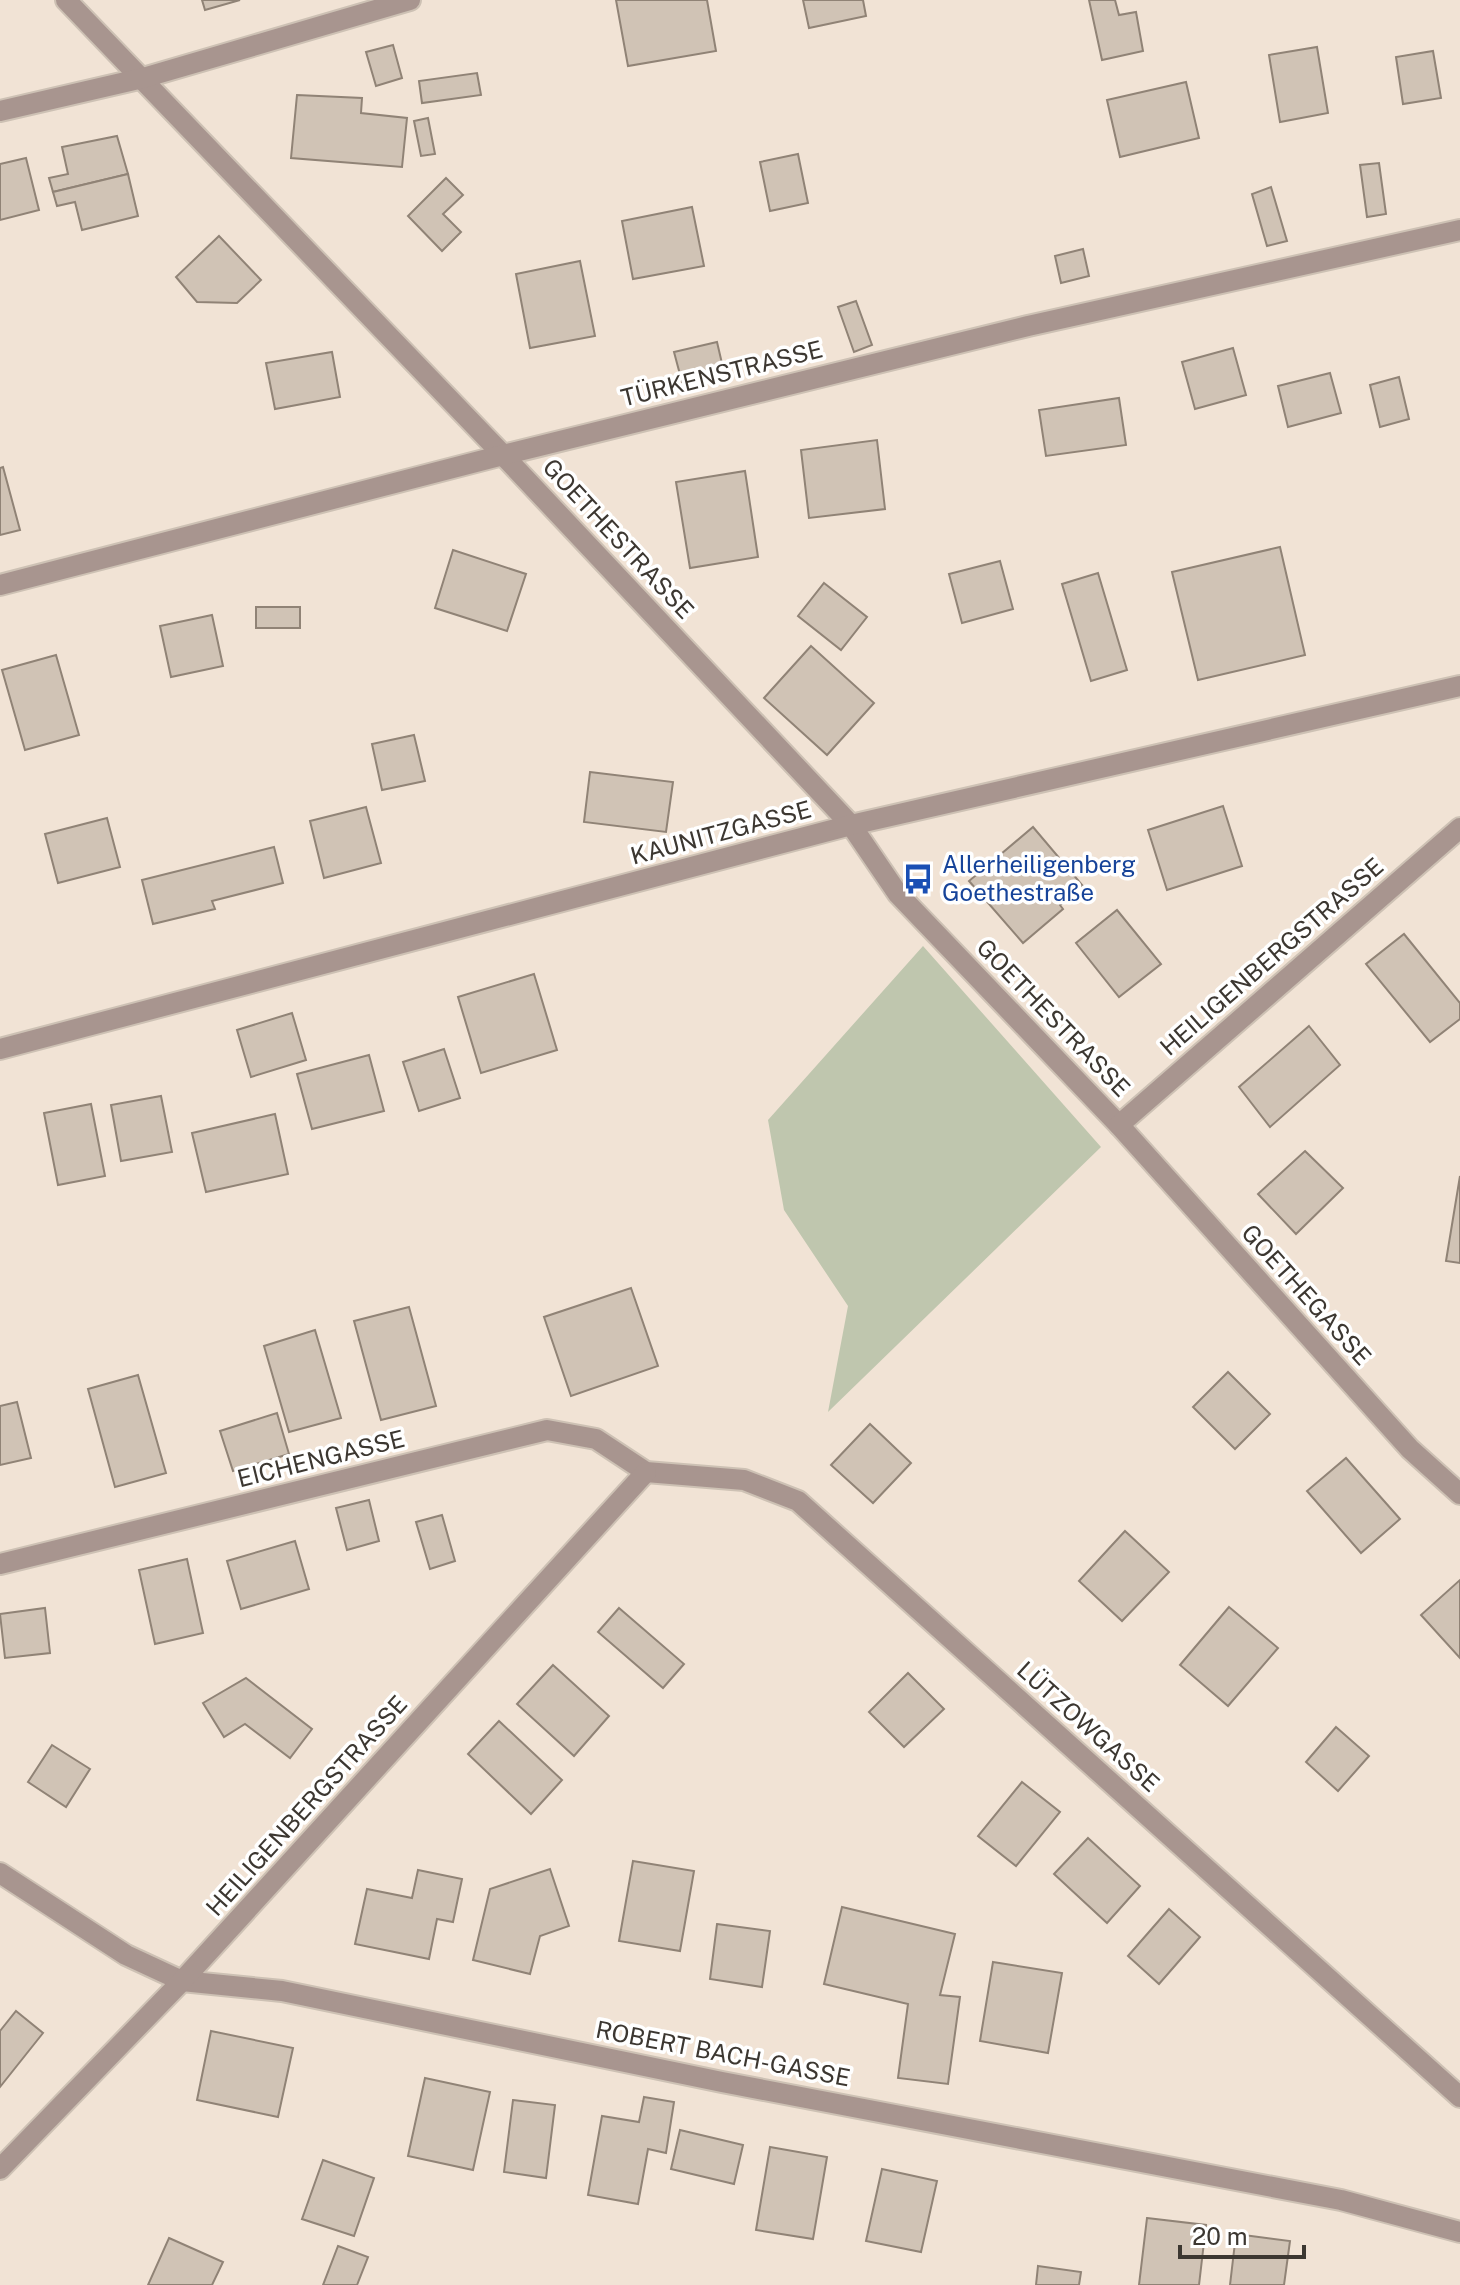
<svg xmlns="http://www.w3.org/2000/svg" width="1460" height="2285" font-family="'Public Sans',sans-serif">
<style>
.green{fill:#bfc6ae}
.building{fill:#d0c3b5;stroke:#908376;stroke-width:2}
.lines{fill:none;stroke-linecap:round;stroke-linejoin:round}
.minor-casing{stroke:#cdc1b4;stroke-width:24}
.minor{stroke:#a8958f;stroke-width:20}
.labels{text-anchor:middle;stroke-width:7;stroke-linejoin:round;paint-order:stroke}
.street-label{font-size:24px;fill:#3c3731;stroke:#fff}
.transit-label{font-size:24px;fill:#164399;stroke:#fff;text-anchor:start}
</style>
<rect width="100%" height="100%" fill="#f1e3d5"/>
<path class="green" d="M923 946 1101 1147 828 1412 848 1306 784 1210 768 1120Z"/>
<g class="building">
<path d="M202 0H240L205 10Z"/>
<path d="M616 0H707L716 51 628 66Z"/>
<path d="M803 0H863L866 16 809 28Z"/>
<path d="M1089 0H1115L1119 15 1136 12 1143 51 1102 60Z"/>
<path d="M393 45 402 78 376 86 366 52Z"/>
<path d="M1317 47 1328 113 1280 122 1269 55Z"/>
<path d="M1433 51 1441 98 1403 104 1396 57Z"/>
<path d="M477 73 481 95 422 103 419 81Z"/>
<path d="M1186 82 1199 138 1120 157 1107 100Z"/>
<path d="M297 95 362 98 361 113 407 118 402 167 291 158Z"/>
<path d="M428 118 435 154 421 156 414 121Z"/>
<path d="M117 136 128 174 53 192 49 178 68 174 62 147Z"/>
<path d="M798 154 808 203 770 211 760 162Z"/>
<path d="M26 158 39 210 0 220V164Z"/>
<path d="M1379 163 1386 214 1367 217 1360 165Z"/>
<path d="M128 174 138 216 82 230 75 202 57 206 53 192Z"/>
<path d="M446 178 463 195 443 214 461 232 442 251 408 216Z"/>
<path d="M1271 187 1287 241 1267 246 1252 194Z"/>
<path d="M692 207 704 266 633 279 622 221Z"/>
<path d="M219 236 261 280 237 303 197 302 176 277Z"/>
<path d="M1083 249 1089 276 1061 283 1055 256Z"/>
<path d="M580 261 595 336 530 348 516 274Z"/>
<path d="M856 301 872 345 854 352 838 307Z"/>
<path d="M717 342 724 372 682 382 674 352Z"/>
<path d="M1233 348 1246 395 1195 409 1182 362Z"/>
<path d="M332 352 340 397 275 409 266 363Z"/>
<path d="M1330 373 1341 413 1288 427 1278 386Z"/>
<path d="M1399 377 1409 419 1380 427 1370 385Z"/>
<path d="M1119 398 1126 445 1046 456 1039 410Z"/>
<path d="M877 440 885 509 809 518 801 450Z"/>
<path d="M3 467 20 530 0 535V468Z"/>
<path d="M745 471 758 557 690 568 676 482Z"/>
<path d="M1280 547 1305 655 1198 680 1172 572Z"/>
<path d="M453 550 526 574 507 631 435 608Z"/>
<path d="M1000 561 1013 609 962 623 949 574Z"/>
<path d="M1098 573 1127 670 1091 681 1062 584Z"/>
<path d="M824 583 867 617 841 650 798 616Z"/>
<rect x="256" y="607" width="44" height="21"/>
<path d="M212 615 223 666 171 677 160 626Z"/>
<path d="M811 646 874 703 827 755 764 698Z"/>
<path d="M56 655 79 735 25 750 2 670Z"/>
<path d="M414 735 425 781 382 790 372 744Z"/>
<path d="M590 772 673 782 666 832 584 822Z"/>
<path d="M1223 806 1242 866 1167 890 1148 830Z"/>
<path d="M366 807 381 863 324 878 310 821Z"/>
<path d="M107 818 120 867 58 883 45 834Z"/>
<path d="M1033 827 1083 886 1060 905 1063 909 1023 943 969 881Z"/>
<path d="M274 847 283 883 212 901 215 909 153 924 142 880Z"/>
<path d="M1117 910 1161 964 1119 997 1076 943Z"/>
<path d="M1404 934 1460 1003V1019L1430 1042 1366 964Z"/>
<path d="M534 974 557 1050 481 1073 458 997Z"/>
<path d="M292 1013 306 1060 251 1077 237 1030Z"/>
<path d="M1309 1026 1340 1065 1270 1127 1239 1087Z"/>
<path d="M444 1049 460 1098 419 1111 403 1062Z"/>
<path d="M369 1055 384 1111 312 1129 297 1074Z"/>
<path d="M161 1096 172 1152 121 1161 111 1105Z"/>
<path d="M91 1104 105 1176 58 1185 44 1113Z"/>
<path d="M275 1114 288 1174 206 1192 192 1133Z"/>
<path d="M1305 1151 1343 1188 1296 1234 1258 1194Z"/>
<path d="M1460 1176V1263L1446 1261Z"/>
<path d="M631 1288 658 1366 571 1396 544 1317Z"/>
<path d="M409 1307 436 1406 381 1420 354 1321Z"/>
<path d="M315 1330 341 1418 289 1432 264 1346Z"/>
<path d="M1228 1372 1270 1414 1235 1449 1193 1407Z"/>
<path d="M138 1375 166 1473 115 1487 88 1389Z"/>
<path d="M17 1402 31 1458 0 1465V1406Z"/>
<path d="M277 1413 289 1454 233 1471 220 1431Z"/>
<path d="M870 1424 911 1463 873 1503 831 1465Z"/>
<path d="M1346 1458 1400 1519 1361 1553 1307 1491Z"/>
<path d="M369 1500 379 1541 347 1550 336 1508Z"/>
<path d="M442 1515 455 1561 430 1569 416 1522Z"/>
<path d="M1125 1531 1169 1572 1122 1621 1079 1581Z"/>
<path d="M295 1541 309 1589 241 1609 227 1561Z"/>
<path d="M187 1559 203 1633 155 1644 139 1570Z"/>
<path d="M1460 1580V1658L1421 1615Z"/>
<path d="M1229 1607 1278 1648 1228 1706 1180 1665Z"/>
<path d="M45 1608 50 1653 5 1658 0 1614Z"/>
<path d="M619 1608 684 1664 663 1688 598 1632Z"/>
<path d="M553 1665 609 1716 574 1756 517 1704Z"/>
<path d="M908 1673 944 1709 904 1747 869 1712Z"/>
<path d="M246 1678 312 1729 290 1758 245 1724 224 1737 203 1703Z"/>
<path d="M499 1721 562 1780 531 1814 468 1754Z"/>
<path d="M1336 1727 1369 1756 1338 1791 1306 1762Z"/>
<path d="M52 1745 90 1769 66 1807 28 1782Z"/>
<path d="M1022 1782 1060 1812 1016 1866 978 1836Z"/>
<path d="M1088 1838 1140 1886 1107 1923 1054 1874Z"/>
<path d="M633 1861 694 1871 680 1951 619 1941Z"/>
<path d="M550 1869 569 1926 540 1936 530 1974 473 1960 490 1889Z"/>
<path d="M418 1870 462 1879 453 1922 437 1919 429 1959 355 1944 367 1889 412 1898Z"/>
<path d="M842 1907 955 1934 940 1995 960 1997 948 2084 898 2078 908 2004 824 1984Z"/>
<path d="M1169 1909 1200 1937 1159 1984 1128 1956Z"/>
<path d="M717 1924 770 1931 762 1987 710 1979Z"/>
<path d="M993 1962 1062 1973 1048 2053 980 2041Z"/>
<path d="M16 2011 43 2033 0 2087V2031Z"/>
<path d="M211 2031 293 2048 278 2117 197 2100Z"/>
<path d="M425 2078 490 2092 473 2170 408 2156Z"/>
<path d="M644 2097 674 2102 666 2153 648 2149 638 2204 588 2195 602 2116 639 2122Z"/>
<path d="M513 2100 555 2105 546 2178 504 2172Z"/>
<path d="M680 2130 743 2145 734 2184 671 2169Z"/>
<path d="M770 2147 827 2157 813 2239 756 2230Z"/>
<path d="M323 2160 374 2178 354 2236 302 2219Z"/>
<path d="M882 2169 937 2181 921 2252 866 2241Z"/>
<path d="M1147 2218 1206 2225 1199 2285H1139Z"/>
<path d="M1236 2234 1290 2241 1284 2285H1230Z"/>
<path d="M169 2238 223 2262 212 2285H148Z"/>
<path d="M338 2246 368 2257 357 2285H323Z"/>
<path d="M1038 2266 1081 2272 1079 2285H1036Z"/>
</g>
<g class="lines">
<g class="minor-casing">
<g id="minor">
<path d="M66 0 503 455 851 825 898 894 1119 1125 1410 1449 1460 1494"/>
<path d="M0 111 143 78 410 0"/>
<path d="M0 585 503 455 1028 326 1460 230"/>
<path d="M0 1049 851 825 1460 686"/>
<path d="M1119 1125 1460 828"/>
<path d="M0 1564 547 1430 596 1439 646 1472 744 1480 798 1501 1460 2097"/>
<path d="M0 1873 126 1955 182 1981 282 1991 722 2082 1341 2200 1460 2232"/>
<path d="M0 2169 182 1981 646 1472"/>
</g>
</g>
<use href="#minor" class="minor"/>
</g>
<defs>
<g id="bus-bare" transform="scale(2.4)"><path d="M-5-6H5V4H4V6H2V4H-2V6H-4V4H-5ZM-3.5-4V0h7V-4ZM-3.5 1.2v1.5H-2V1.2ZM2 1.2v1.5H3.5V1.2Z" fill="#1a4fb4" stroke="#fff" stroke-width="2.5" paint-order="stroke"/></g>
</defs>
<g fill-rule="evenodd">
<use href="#bus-bare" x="918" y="879"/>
</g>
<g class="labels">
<g class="street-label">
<text transform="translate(722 374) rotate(-14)" y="8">TÜRKENSTRASSE</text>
<text transform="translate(618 539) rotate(47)" y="8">GOETHESTRASSE</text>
<text transform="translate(721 833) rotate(-15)" y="8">KAUNITZGASSE</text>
<text transform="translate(1272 957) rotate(-41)" y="8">HEILIGENBERGSTRASSE</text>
<text transform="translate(1053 1018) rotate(46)" y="8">GOETHESTRASSE</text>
<text transform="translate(1306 1295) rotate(48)" y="8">GOETHEGASSE</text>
<text transform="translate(321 1459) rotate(-14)" y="8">EICHENGASSE</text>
<text transform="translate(1088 1727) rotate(42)" y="8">LÜTZOWGASSE</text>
<text transform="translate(307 1806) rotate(-48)" y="8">HEILIGENBERGSTRASSE</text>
<text transform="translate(723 2054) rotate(11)" y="8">ROBERT BACH-GASSE</text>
</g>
<g class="transit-label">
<text x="942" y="873">Allerheiligenberg<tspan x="942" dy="28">Goethestraße</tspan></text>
</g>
</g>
<path d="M1180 2245v12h124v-12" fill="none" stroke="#3c3731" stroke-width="4"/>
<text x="1192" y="2245" font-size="24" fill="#3c3731" stroke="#ffffff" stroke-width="6" paint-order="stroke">20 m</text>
</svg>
